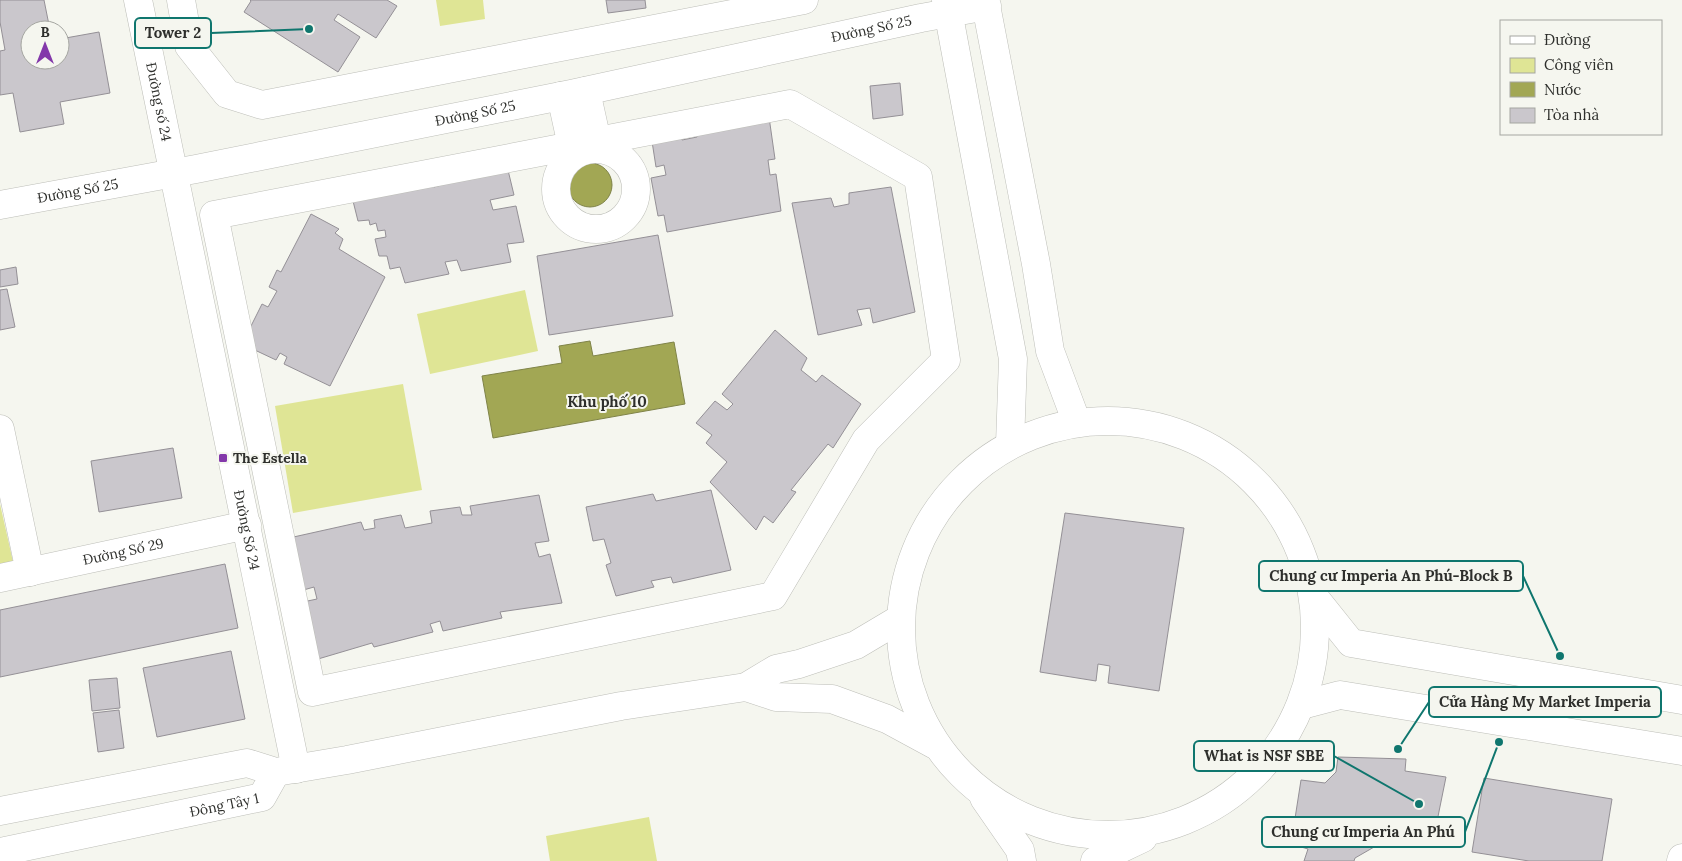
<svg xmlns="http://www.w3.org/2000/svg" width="1682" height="861" font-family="Lora,serif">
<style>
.green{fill:#dfe595}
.water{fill:#a2a754;stroke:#7f8348}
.building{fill:#cac7cc;stroke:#949096}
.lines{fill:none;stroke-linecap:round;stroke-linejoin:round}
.minor-casing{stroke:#bdbeb8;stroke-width:29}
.minor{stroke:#fff;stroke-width:28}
.poi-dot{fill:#8338aa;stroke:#f5f6ef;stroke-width:2}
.labels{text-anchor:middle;stroke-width:4;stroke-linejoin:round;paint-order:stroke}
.street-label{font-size:14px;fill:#2e2f2c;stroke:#f5f6ef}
.poi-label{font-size:14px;font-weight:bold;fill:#2e2f2c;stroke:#f5f6ef;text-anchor:start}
.neighbourhood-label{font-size:15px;font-weight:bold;fill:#2e2f2c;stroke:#f5f6ef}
.leader{fill:none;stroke:#0f766e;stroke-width:2}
.callout-dot{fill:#0f766e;stroke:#f5f6ef;stroke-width:2}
.callout{fill:#f5f6ef;stroke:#0f766e;stroke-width:2}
.callout-label{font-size:15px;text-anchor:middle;font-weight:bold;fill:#2e2f2c}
</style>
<rect width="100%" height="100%" fill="#f5f6ef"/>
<g class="green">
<path d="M436 0H483L485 19 440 26Z"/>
<path d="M525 290 538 351 430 374 417 314Z"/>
<path d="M403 384 422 490 293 513 275 406Z"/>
<path d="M0 504 14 566 0 569Z"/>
<path d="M649 817 657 861H550L546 836Z"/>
</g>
<g class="water">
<circle cx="590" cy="185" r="22"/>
<path d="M590 341 593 356 674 342 685 404 493 438 482 376 562 363 559 346Z"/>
</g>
<g class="building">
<path d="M0 0H44L50 30H30V60H60V39L99 32 110 93 60 102 64 124 20 132 13 93 0 95V51L5 50 0 22Z"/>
<path d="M250 0H387L397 6 376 38 338 14 334 20 360 37 338 72 244 12 251 1Z"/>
<path d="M606 0H645L646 8 608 13Z"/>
<path d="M900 83 903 115 873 119 870 86Z"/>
<path d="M769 117 775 159 768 160 770 175 776 174 781 211 667 232 664 215 658 216 651 178 666 175 664 165 656 167 651 135 680 130 682 140 697 137 695 129Z"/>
<path d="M507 166 514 195 490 200 493 210 516 206 524 242 507 244 511 262 461 271 457 260 445 262 449 274 405 283 400 267 390 269 387 256H379L375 239 386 237 385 230 378 231 376 223 370 225 369 220 358 221 353 201 432 180 434 187Z"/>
<path d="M891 187 915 312 873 323 870 308 857 310 862 325 818 335 792 203 831 198 834 207 849 204V193Z"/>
<path d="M311 214 339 229 335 233 343 239 339 249 385 277 330 386 284 364 287 357 280 353 276 360 242 344 262 304 268 307 277 291 269 287 277 270 281 272Z"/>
<path d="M658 235 673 316 549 335 537 256Z"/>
<path d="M16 267 18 284 0 287V270Z"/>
<path d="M7 289 15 327 0 330V290Z"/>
<path d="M775 330 807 358 801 370 816 382 822 375 861 404 833 448 828 444 791 490 796 492 773 523 764 516 756 530 710 482 727 462 706 443 712 435 696 423 715 401 727 410 733 404 722 394Z"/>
<path d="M173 448 182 498 99 512 91 461Z"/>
<path d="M711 490 731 570 673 583 671 577 651 581 654 587 616 596 606 565 611 563 604 539 593 541 586 507 653 494 656 501Z"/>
<path d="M539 495 549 541 535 543 539 557 550 554 562 603 500 612 502 618 443 631 440 621 430 624 433 632 374 647 372 643 318 659 303 602 317 599 314 587 300 591 289 538 361 522 364 530 375 528 374 520 401 515 405 528 432 523 430 511 460 507 462 515H472L470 506Z"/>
<path d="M1065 513 1184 528 1159 691 1108 683 1110 666 1098 664 1096 681 1040 672Z"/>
<path d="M225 564 238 628 0 677V610Z"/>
<path d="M231 651 245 719 157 737 143 668Z"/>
<path d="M117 678 120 708 92 711 89 680Z"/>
<path d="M119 710 124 748 98 752 93 713Z"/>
<path d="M1338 757 1406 759 1405 771 1446 777 1432 846 1388 839 1355 858 1354 861H1304L1308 849 1291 844 1301 780 1325 783 1336 772Z"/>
<path d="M1484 778 1612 799 1602 861H1529L1472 852Z"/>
</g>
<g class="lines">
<g class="minor-casing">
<g id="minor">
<path id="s1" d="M138 0 296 769"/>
<path d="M181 0 189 46 227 94 262 105 804 0"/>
<path d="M946 0 1013 359 1010 444"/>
<path d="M985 0 1036 264 1050 351 1077 423"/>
<path d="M586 91 597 141"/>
<path d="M561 96 572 146"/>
<path d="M790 104 918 177 946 360 866 440 773 596 312 692 214 215Z"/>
<circle cx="596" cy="189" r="40"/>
<path id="s2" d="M0 205 196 169 571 94 921 18 987 6"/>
<circle cx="1108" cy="628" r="207"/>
<path d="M0 429 30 572"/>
<path id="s3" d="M0 578 247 525"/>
<path d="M1315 598 1351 643 1682 700"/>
<path d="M746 687 776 697 832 699 887 719 935 745"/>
<path d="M1302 705 1340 695 1682 751"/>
<path d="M984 798 1020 850 1022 861"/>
<path d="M0 811 247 763 276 772 347 760 621 706 746 687 776 669 799 664 856 645 898 620"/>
<path id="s4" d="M0 852 262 797 276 772"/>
<path d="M1095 861 1143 838"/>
<path d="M1681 861 1682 858"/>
</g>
</g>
<use href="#minor" class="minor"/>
</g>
<rect class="poi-dot" x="218" y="453" width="10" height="10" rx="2.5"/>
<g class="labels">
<g class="street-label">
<text dy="5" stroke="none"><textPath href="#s2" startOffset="889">Đường Số 25</textPath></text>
<text dy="5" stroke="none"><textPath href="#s1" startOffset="104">Đường số 24</textPath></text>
<text dy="5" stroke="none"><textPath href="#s2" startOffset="484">Đường Số 25</textPath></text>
<text dy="5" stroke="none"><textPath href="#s2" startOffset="79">Đường Số 25</textPath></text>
<text dy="5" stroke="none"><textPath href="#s1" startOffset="541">Đường Số 24</textPath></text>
<text dy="5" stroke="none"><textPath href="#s3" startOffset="126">Đường Số 29</textPath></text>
<text dy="5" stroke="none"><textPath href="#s4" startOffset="229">Đông Tây 1</textPath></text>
</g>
<g class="poi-label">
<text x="233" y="463">The Estella</text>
</g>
<g class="neighbourhood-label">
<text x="607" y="407">Khu phố 10</text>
</g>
</g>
<path class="leader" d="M309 29L211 33M1560 656L1523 576M1398 749L1429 702M1419 804L1334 756M1499 742L1465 832"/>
<g class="callout-dot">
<circle cx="309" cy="29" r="5"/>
<circle cx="1560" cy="656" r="5"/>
<circle cx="1398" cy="749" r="5"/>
<circle cx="1419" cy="804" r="5"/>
<circle cx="1499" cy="742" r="5"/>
</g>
<g class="callout">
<rect x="135" y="18" width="76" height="30" rx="5"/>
<rect x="1259" y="561" width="264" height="30" rx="5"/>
<rect x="1429" y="687" width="232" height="30" rx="5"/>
<rect x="1194" y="741" width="140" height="30" rx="5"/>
<rect x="1262" y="817" width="203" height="30" rx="5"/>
</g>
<g class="callout-label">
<text x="173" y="38">Tower 2</text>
<text x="1391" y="581">Chung cư Imperia An Phú-Block B</text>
<text x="1545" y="707">Cửa Hàng My Market Imperia</text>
<text x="1264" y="761">What is NSF SBE</text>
<text x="1363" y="837">Chung cư Imperia An Phú</text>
</g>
<rect x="1500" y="20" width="162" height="115" fill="#f5f6ef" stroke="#a5a6a1"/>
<rect x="1510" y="36" width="25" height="8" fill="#ffffff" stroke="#a5a6a1"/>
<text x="1544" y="45" font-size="15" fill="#2e2f2c">Đường</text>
<rect x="1510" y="58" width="25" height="15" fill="#dfe595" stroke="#a5a6a1"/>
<text x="1544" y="70" font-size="15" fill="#2e2f2c">Công viên</text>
<rect x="1510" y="82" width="25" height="15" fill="#a2a754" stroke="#a5a6a1"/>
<text x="1544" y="95" font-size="15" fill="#2e2f2c">Nước</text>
<rect x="1510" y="108" width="25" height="15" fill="#cac7cc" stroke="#a5a6a1"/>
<text x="1544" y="120" font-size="15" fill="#2e2f2c">Tòa nhà</text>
<g transform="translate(45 45)"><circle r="24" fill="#f5f6ef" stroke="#a5a6a1"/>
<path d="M0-4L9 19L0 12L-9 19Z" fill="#8338aa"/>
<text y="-8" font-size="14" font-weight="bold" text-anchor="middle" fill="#2e2f2c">B</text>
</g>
</svg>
